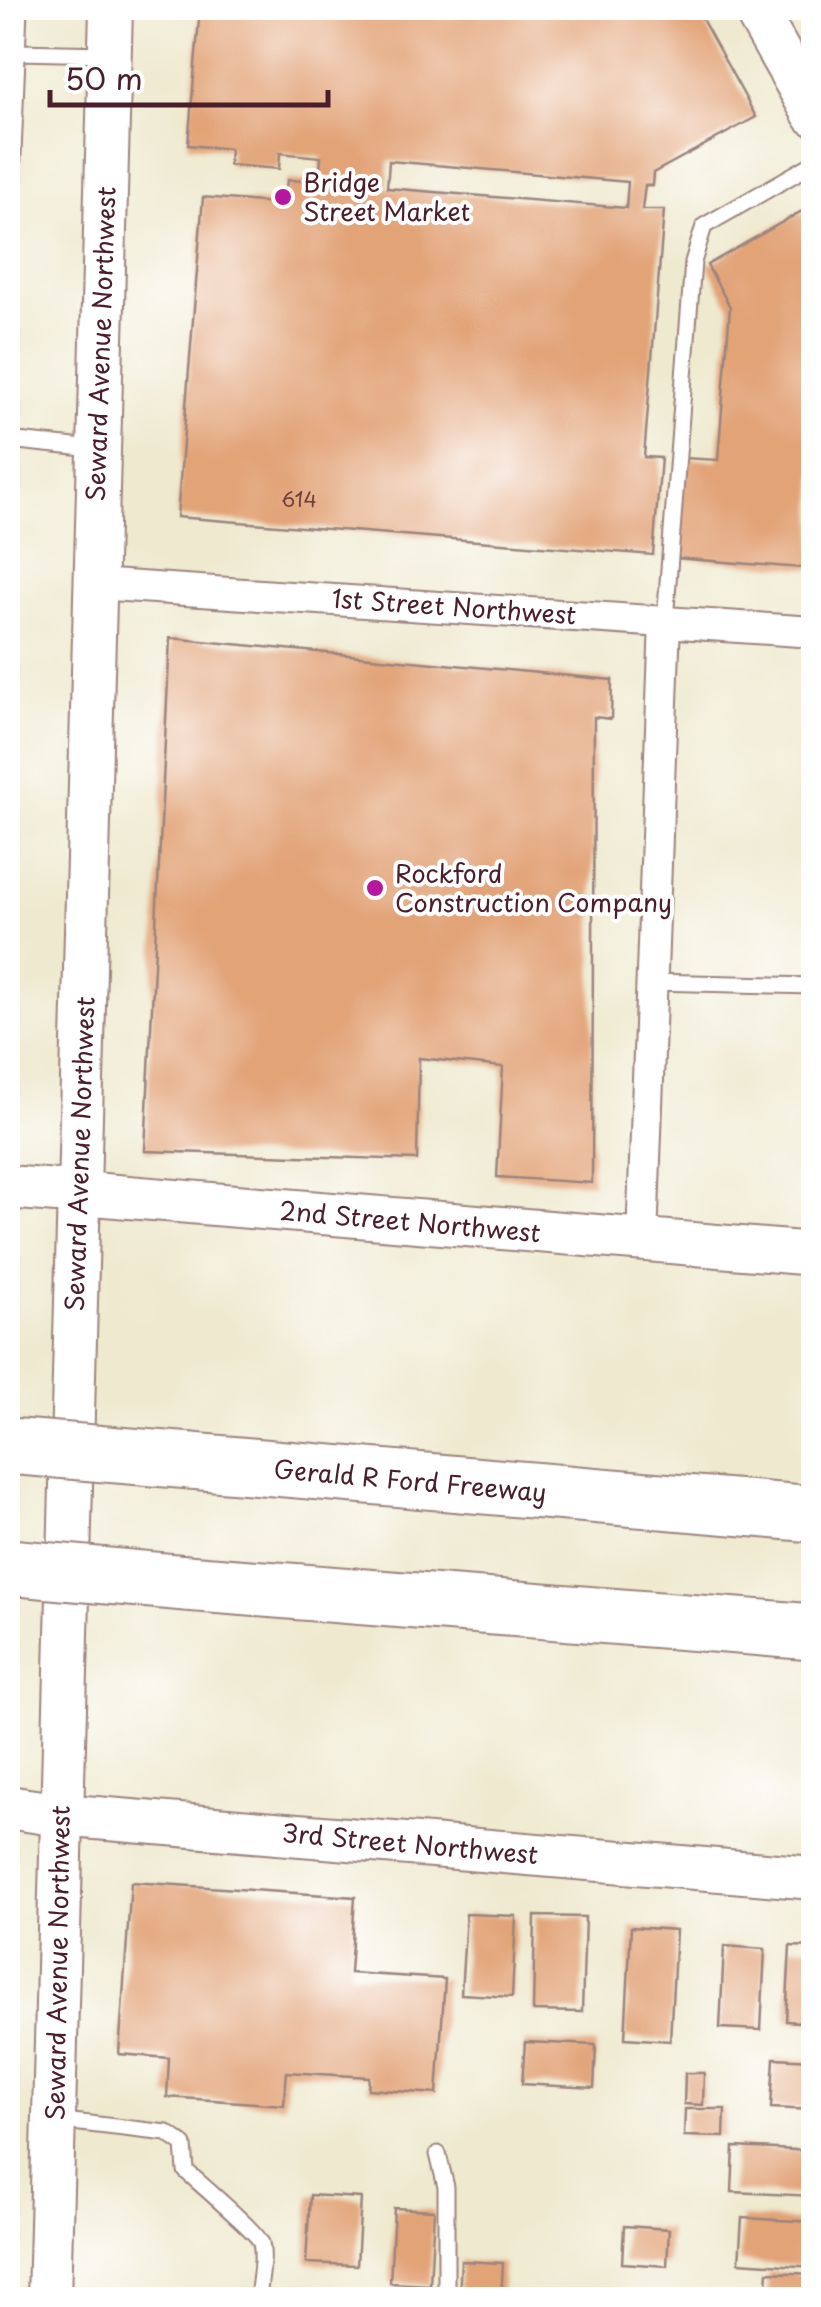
<svg xmlns="http://www.w3.org/2000/svg" width="821" height="2307" font-family="'Playpen Sans',sans-serif">
<style>
.building{fill:#e2a377;fill-rule:evenodd}
.lines{fill:none;stroke-linecap:round;stroke-linejoin:round}
.lane-casing{stroke:#9c847d;stroke-width:19}
.street-casing{stroke:#9c847d;stroke-width:34}
.secondary-casing{stroke:#9c847d;stroke-width:46}
.highway-casing{stroke:#9c847d;stroke-width:59}
.lane{stroke:#fff;stroke-width:15}
.street{stroke:#fff;stroke-width:30}
.secondary{stroke:#fff;stroke-width:42}
.highway{stroke:#fff;stroke-width:55}
.highway-bridge-casing{stroke:#9c847d;stroke-width:59;stroke-linecap:butt}
.highway-bridge{stroke:#fff;stroke-width:55}
.poi-dot{fill:#b5179e;stroke:#fff;stroke-width:4}
.labels{text-anchor:middle;stroke-width:8;stroke-linejoin:round;paint-order:stroke}
.number-label{font-size:20px;fill:#70403e}
.poi-label{font-size:25px;fill:#4a1f2b;stroke:#fff;text-anchor:start}
.street-label{font-size:25px;fill:#4a1f2b;stroke:#fff}
</style>
<rect width="100%" height="100%" fill="#fff"/>
<filter id="ink" filterUnits="userSpaceOnUse"><feTurbulence type="fractalNoise" baseFrequency=".01" numOctaves="2"/><feDisplacementMap in="SourceGraphic" scale="20" xChannelSelector="R" yChannelSelector="G"/><feConvolveMatrix kernelMatrix="1 2 1 2 8 2 1 2 1" color-interpolation-filters="sRGB"/></filter>
<filter id="wash" filterUnits="userSpaceOnUse"><feTurbulence type="fractalNoise" baseFrequency=".0048" numOctaves="4" result="noise"/><feDisplacementMap in="SourceGraphic" scale="40" xChannelSelector="R" yChannelSelector="G"/><feGaussianBlur stdDeviation="2.25" result="paint"/><feColorMatrix in="noise" values="0 0 0 0 0 0 0 0 0 0 0 0 0 0 0 0 0 1.4 0 .05"/><feComposite in="paint" operator="in"/></filter>
<g filter="url(#wash)">
<rect width="100%" height="100%" fill="#efe9cf"/>
<g id="blocks">
<g class="building">
<path d="M200 8H696L756 117 653 173 652 186 645 185 642 210H664L644 457 661 458 653 555 177 517 203 197 284 204 287 180 319 182 321 157 280 153 279 169 229 165 230 149 188 145ZM389 161 628 182 626 208 387 188Z"/>
<path d="M802 211 814 232V569L676 558 684 458 718 460 730 307 707 265Z"/>
<path d="M170 638 612 680 611 719 594 717 592 1183 497 1177 503 1067 419 1058 417 1160 145 1151Z"/>
<path d="M131 1882 355 1897 350 1973 445 1979 437 2094 368 2089 369 2077 287 2072 284 2105 167 2097 169 2058 119 2054Z"/>
<path d="M466 1914 516 1916 512 1997 461 1994Z"/>
<path d="M535 1916 585 1917 582 2012 533 2011Z"/>
<path d="M631 1927 676 1930 670 2041 625 2038Z"/>
<path d="M724 1946 765 1949 761 2030 720 2028Z"/>
<path d="M790 1946 814 1947V2023L786 2021Z"/>
<path d="M525 2042 596 2045 594 2088 522 2084Z"/>
<path d="M774 2058 814 2060V2110L771 2108Z"/>
<path d="M685 2073H704L703 2105 684 2104Z"/>
<path d="M685 2109H725L724 2137 684 2136Z"/>
<path d="M734 2147 814 2151V2196L732 2192Z"/>
<path d="M310 2195 361 2198 357 2265 306 2263Z"/>
<path d="M394 2208 434 2210 430 2285 390 2283Z"/>
<path d="M742 2218 814 2222V2267L739 2262Z"/>
<path d="M624 2226 669 2229 667 2266 622 2263Z"/>
<path d="M461 2261 503 2263 501 2299 459 2297Z"/>
<path d="M768 2272 814 2274V2300H766Z"/>
</g>
</g>
</g>
<g filter="url(#ink)">
<use href="#blocks" fill-opacity="0" stroke="#9c847d" stroke-width="2.5"/>
<g class="lines">
<g class="lane-casing">
<g id="lane">
<path d="M17 52 106 54"/>
<path d="M8 275 19 8"/>
<path d="M8 440 94 449"/>
<path d="M665 621 693 262 704 226 814 163"/>
<path d="M652 982 814 986"/>
<path d="M55 2120 167 2133 184 2145 186 2171C198 2182 259 2234 261 2243 265 2259 259 2283 258 2300"/>
<path d="M438 2154 446 2187V2300"/>
</g>
</g>
<g class="street-casing">
<g id="street">
<path d="M95 584 814 632"/>
<path d="M642 1241 665 621"/>
</g>
</g>
<g class="secondary-casing">
<g id="secondary">
<path d="M754 8 814 114"/>
<path d="M8 1187 814 1254"/>
<path d="M8 1807 60 1815 814 1878"/>
<path d="M49 2300 111 8"/>
</g>
</g>
<g class="highway-casing">
<g id="highway">
<path d="M191 1461 814 1514"/>
<path d="M186 1583 814 1632"/>
</g>
</g>
<use href="#lane" class="lane"/>
<use href="#street" class="street"/>
<use href="#secondary" class="secondary"/>
<use href="#highway" class="highway"/>
<g class="highway-bridge-casing">
<g id="highway-bridge">
<path d="M8 1446 191 1461"/>
<path d="M8 1567 186 1583"/>
</g>
</g>
<use href="#highway-bridge" class="highway-bridge"/>
</g>
</g>
<g class="poi-dot">
<circle cx="283" cy="197" r="10"/>
<circle cx="375" cy="888" r="10"/>
</g>
<g class="labels">
<g class="number-label">
<text x="299" y="507">614</text>
</g>
<g class="poi-label">
<text x="303" y="192">Bridge<tspan x="303" dy="29">Street Market</tspan></text>
<text x="395" y="883">Rockford<tspan x="395" dy="29">Construction Company</tspan></text>
</g>
<g class="street-label">
<text transform="translate(101 344) rotate(-88)" y="9">Seward Avenue Northwest</text>
<text transform="translate(454 607) rotate(4)" y="9">1st Street Northwest</text>
<text transform="translate(80 1154) rotate(-88)" y="9">Seward Avenue Northwest</text>
<text transform="translate(410 1222) rotate(5)" y="9">2nd Street Northwest</text>
<text transform="translate(410 1481) rotate(5)" y="9">Gerald R Ford Freeway</text>
<text transform="translate(410 1844) rotate(5)" y="9">3rd Street Northwest</text>
<text transform="translate(58 1963) rotate(-89)" y="9">Seward Avenue Northwest</text>
</g>
</g>
<rect width="821" height="2307" fill="none" stroke="#fff" stroke-width="40"/>
<path d="M50 90v15h278v-15" fill="none" stroke="#4a1f2b" stroke-width="5"/>
<text x="65" y="90" font-size="30" fill="#4a1f2b" stroke="#ffffff" stroke-width="8" paint-order="stroke">50 m</text>
</svg>
